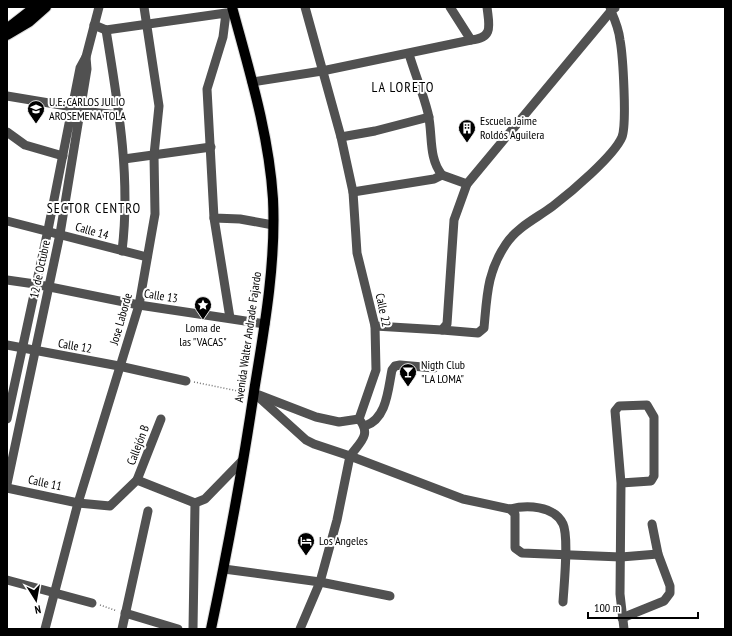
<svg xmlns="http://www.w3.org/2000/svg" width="732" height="636" font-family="'PT Sans Narrow',sans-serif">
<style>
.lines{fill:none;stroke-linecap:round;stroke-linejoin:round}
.major-casing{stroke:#dbdbdb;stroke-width:12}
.path{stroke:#737373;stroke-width:1.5;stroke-dasharray:1 2;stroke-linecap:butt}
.minor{stroke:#515151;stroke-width:9}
.major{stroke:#000;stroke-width:10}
.labels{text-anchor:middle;stroke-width:4;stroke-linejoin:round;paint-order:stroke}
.poi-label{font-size:12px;fill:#000;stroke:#fff;text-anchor:start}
.street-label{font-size:12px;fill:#000;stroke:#fff}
.quarter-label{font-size:14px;letter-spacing:1px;fill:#000;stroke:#fff}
</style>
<rect width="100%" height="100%" fill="#fff"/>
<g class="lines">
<g class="major-casing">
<g id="major">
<path d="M8 28 35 7"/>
<path d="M7 35 29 22 46 7"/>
<path d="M211 629C228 548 243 467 255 385 265 325 276 261 273 199 269 134 249 70 232 7"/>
</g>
</g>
<g class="path">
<path d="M194 382 238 391"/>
<path d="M100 605 117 611"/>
</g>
<g class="minor">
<path d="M94 25 106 30 226 13 223 37 207 89 214 218 240 219 273 225"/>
<path d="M106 30C118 104 131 177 122 251"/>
<path d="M471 40C494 38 489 25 487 7"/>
<path d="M409 54C415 74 423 93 428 113 433 134 428 158 442 175"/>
<path d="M86 57 99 7"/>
<path d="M252 82 322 71 471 40 450 7"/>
<path d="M7 96 73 107 80 111 120 115"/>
<path d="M7 132 25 145 63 156"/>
<path d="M341 137 375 131 429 117"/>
<path d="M124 159 211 147"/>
<path d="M353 192 434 179 442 175 467 184"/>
<path d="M214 218 230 318"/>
<path d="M7 221 147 257"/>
<path d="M7 280 35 284 139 305 265 324"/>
<path d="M375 326 442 330 447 324 454 220 467 184 611 11 610 7"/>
<path d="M442 330 478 333 484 328C487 296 487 272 506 244 517 227 537 218 553 206 570 193 614 156 622 137 627 124 623 56 620 40 619 30 615 20 611 11L615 8"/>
<path d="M7 345 119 366 186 381"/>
<path d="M254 393 306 440 314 444 350 456C360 442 372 435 359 419L376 370 375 326 357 253 353 192 341 137 305 7"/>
<path d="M259 395 316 417 339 422 359 419"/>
<path d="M7 419 48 230 80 68 86 57 87 69 60 234 7 484"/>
<path d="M365 426C387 419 388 389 392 370L395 366 400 365 434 368"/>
<path d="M137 480 161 419"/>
<path d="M621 483 651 481 654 476V417L647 405 619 406 615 411 621 483 620 594 624 629"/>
<path d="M7 488 78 503 110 506 137 480 195 503 205 499 243 460"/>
<path d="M510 509C526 505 554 505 563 524 569 537 564 585 563 602"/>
<path d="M224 569 320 582 337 520 350 456 463 499 510 509 515 514V548L522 553 621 557 658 554"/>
<path d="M7 580 92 603"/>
<path d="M125 613 178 629"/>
<path d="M622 618 664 601 670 593V586L658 554 652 524"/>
<path d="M45 629 78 503 139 305 155 214 154 155 159 106 144 7"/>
<path d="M122 629 148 511"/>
<path d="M193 629 195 503"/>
<path d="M300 629 320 582 390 596"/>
</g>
<use href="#major" class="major"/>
</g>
<defs>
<g id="school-pin" transform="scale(0.9)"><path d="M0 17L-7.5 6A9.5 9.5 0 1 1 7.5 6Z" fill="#000" stroke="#fff"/><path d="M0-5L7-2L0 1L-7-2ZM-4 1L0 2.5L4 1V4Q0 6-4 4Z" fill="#fff"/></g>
<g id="building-pin" transform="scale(0.9)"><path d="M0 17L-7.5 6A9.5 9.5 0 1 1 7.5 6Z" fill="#000" stroke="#fff"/><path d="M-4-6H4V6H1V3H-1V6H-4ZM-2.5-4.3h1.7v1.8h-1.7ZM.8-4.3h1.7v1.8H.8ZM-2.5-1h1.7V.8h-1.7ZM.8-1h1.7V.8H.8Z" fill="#fff"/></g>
<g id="sight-pin" transform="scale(0.9)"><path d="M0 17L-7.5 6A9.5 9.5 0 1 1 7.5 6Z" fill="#000" stroke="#fff"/><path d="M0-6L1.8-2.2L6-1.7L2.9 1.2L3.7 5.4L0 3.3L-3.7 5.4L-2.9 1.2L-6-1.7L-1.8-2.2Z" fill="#fff"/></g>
<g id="bar-pin" transform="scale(0.9)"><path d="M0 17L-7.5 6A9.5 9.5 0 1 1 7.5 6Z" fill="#000" stroke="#fff"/><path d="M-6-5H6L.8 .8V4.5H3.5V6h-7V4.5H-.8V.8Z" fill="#fff"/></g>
<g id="hotel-pin" transform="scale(0.9)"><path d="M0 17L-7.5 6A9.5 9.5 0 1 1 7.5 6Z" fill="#000" stroke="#fff"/><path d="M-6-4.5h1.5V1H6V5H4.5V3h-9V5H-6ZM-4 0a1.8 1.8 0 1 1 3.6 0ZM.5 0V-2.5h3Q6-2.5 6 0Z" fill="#fff"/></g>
</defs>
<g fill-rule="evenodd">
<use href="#school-pin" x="36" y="109"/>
<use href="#building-pin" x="467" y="128"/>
<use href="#sight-pin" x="203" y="305"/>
<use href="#bar-pin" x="408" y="372"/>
<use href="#hotel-pin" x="306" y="541"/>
</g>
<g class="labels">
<g class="poi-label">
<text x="49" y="106">U.E. CARLOS JULIO<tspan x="49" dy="14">AROSEMENA TOLA</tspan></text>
<text x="480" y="125">Escuela Jaime<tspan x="480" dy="14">Roldós Aguilera</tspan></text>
<text x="203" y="332" text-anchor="middle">Loma de<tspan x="203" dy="14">las "VACAS"</tspan></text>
<text x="421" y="369">Nigth Club<tspan x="421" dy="14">"LA LOMA"</tspan></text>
<text x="319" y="545">Los Angeles</text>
</g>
<g class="street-label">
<text transform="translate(92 231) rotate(16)" y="4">Calle 14</text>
<text transform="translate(40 269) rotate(-78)" y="4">12 de Octubre</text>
<text transform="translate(161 296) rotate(9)" y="4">Calle 13</text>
<text transform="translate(383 310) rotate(78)" y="4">Calle 22</text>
<text transform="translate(121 319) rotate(-74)" y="4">Jose Laborde</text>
<text transform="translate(248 337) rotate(-82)" y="4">Avenida Walter Andrade Fajardo</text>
<text transform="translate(75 346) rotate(10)" y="4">Calle 12</text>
<text transform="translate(138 445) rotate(-69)" y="4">Callejón B</text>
<text transform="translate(45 483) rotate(12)" y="4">Calle 11</text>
</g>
<g class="quarter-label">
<text x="403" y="92">LA LORETO</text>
<text x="94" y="213">SECTOR CENTRO</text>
</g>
</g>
<rect width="732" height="636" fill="none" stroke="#000000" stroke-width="16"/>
<g transform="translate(36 600) rotate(169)" stroke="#ffffff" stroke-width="3" paint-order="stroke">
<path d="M0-3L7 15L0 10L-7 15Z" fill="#000000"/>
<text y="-6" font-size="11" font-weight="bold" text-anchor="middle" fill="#000000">N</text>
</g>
<path d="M588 612v6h110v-6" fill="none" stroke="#000000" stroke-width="2"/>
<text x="594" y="612" font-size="12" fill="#000000" stroke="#ffffff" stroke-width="3" paint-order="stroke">100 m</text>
</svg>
